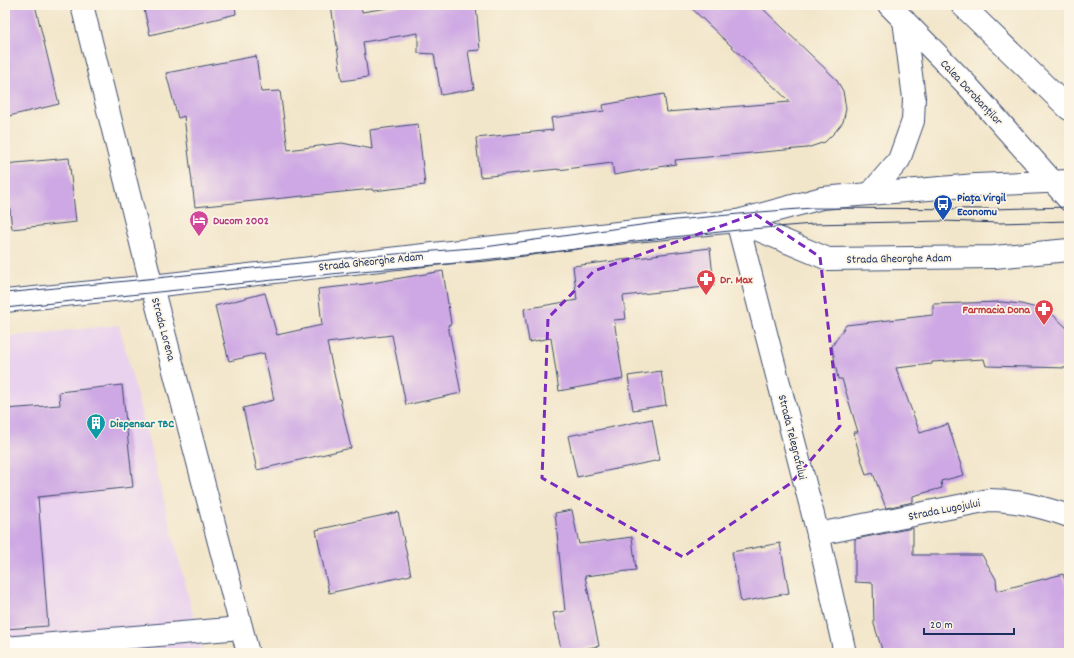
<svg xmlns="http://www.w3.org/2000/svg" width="1074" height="658" font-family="Dekko,sans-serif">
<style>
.built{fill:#e9d2ee}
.building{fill:#cea8e4}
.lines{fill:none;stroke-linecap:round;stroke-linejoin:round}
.minor-casing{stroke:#3b4a6e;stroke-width:24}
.major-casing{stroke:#3b4a6e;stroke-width:24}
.minor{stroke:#fff;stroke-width:22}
.major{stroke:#fff;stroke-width:22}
.tram{stroke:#1b2f5e;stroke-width:1}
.marked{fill:none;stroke:#7b2cbf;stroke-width:3;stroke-dasharray:8 5;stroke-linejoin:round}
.labels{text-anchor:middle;stroke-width:3.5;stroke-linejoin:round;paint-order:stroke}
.street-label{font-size:12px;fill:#1b2f5e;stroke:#fcf5e5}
.transit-label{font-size:12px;font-weight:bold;fill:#164399;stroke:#fcf5e5;text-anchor:start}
.hotel-label{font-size:12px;font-weight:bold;fill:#b23c85;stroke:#fcf5e5;text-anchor:start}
.health-label{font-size:12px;font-weight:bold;fill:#be3a42;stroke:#fcf5e5;text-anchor:start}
.culture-label{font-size:12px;font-weight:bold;fill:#0d838f;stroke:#fcf5e5;text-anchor:start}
</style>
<rect width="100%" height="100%" fill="#fcf5e5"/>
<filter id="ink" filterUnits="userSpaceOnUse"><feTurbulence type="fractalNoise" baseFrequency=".025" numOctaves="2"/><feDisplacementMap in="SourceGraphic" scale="8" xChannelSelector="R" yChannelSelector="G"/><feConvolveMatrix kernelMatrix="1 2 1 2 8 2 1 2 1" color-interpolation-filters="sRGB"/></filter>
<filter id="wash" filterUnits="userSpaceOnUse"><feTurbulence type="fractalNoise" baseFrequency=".012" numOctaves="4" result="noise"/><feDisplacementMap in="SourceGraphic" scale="16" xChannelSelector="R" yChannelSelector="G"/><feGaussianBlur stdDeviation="0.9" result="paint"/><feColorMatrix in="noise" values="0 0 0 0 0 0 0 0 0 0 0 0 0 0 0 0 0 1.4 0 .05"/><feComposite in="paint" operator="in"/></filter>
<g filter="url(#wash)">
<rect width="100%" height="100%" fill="#f2e6ca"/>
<path class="built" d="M119 325 203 653H5V337Z"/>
<g id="blocks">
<g class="building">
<path d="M5 5H35L59 104 9 116 5 98Z"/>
<path d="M143 5H235L236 14 150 35Z"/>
<path d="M331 5H361L362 12 407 5H476L480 50 468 51 474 89 441 95 434 54 418 53V33L363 42 368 77 342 81Z"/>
<path d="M688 5H759L836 79 843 91 846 109 843 122 835 132 825 142 807 148 675 160 676 164 614 175 612 163 558 170V169L480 177 476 138 553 130 551 118 604 111 603 105 664 94 667 112 790 102Z"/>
<path d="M256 56 261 92 280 91 288 150 342 143 372 149 370 130 418 124 425 185 373 191 372 189 195 207 184 116 178 118 166 73Z"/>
<path d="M69 158 76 222 12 229 5 164Z"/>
<path d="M710 248 714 286 623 296 626 319 614 320 623 379 559 391 551 338 529 342 524 309 577 300 573 266 653 256V255Z"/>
<path d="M443 271 451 324 448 325 461 393 406 405 392 335 327 343 351 448 257 470 243 408 274 400 264 353 229 361 215 306 265 293 277 335 322 325 318 289 365 284Z"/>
<path d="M1001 302 1021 304 1049 311 1069 330V368L986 366 984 359 932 362V364L896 368 920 433 948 424 964 475 941 481 942 488 913 496V502L886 508 873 473 866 475 853 432H858L842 379H838L832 346 846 325 933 315V304Z"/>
<path d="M661 371 666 405 633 410 628 376Z"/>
<path d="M122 385 133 487 38 497 48 626 5 629V409L60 405 59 392Z"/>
<path d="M652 419 660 460 577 477 568 436Z"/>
<path d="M572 510 579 544 632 537 636 570 585 576 599 646 562 653 553 613 565 611 555 513Z"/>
<path d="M398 512 411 575 329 593 316 530Z"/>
<path d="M913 528V555H982L996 579 997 591 1063 574 1069 595V653H883L874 624 873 583 855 582V539Z"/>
<path d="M780 543 789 593 741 602 732 552Z"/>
</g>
</g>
</g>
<g filter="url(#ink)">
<use href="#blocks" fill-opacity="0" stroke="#3b4a6e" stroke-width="1"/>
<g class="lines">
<g class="minor-casing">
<g id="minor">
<path d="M82 5 150 279 248 653"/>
<path d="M737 221 818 534 845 653"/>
<path d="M818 534 989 500C1017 500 1042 507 1069 516"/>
<path d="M5 648 241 628"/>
</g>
</g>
<g class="major-casing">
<g id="major">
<path d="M889 5 966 84 1069 200"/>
<path d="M962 5 1069 109"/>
<path d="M870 194 899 160 913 121 914 98 904 20"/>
<path d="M737 221 828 259 994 257 1069 250"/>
<path d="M5 301 152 286 635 231 737 221 822 198 976 185 1069 181"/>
</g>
</g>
<use href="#minor" class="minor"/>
<use href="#major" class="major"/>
<g class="tram">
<path d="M5 293 157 278 358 257 485 247 676 220 760 212 812 208 992 209 1069 207"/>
<path d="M5 308 360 271 487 261 635 241 739 230 813 224 943 221 1000 223 1069 221"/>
</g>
</g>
</g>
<path class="marked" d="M755 214 820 257 840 426 791 483 683 557 542 478 548 318 594 271Z"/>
<defs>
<g id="bus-pin" transform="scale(1)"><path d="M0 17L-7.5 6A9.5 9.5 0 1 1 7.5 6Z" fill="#1a4fb4" stroke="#fcf5e5"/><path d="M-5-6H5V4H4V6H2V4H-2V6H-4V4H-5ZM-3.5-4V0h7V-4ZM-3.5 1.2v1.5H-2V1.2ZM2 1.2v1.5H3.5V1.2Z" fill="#fff"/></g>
<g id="hotel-pin" transform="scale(1)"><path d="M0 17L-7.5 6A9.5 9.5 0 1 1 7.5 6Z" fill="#d1479c" stroke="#fcf5e5"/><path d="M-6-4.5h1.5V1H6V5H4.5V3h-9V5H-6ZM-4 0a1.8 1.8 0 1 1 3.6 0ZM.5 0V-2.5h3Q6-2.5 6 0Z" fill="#fff"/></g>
<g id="pharmacy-pin" transform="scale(1)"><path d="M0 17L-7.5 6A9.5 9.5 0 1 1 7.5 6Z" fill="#e0444e" stroke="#fcf5e5"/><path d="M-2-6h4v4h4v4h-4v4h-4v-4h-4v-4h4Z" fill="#fff"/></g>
<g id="building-pin" transform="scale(1)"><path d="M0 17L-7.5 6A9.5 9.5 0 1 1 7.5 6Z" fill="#0f9aa8" stroke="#fcf5e5"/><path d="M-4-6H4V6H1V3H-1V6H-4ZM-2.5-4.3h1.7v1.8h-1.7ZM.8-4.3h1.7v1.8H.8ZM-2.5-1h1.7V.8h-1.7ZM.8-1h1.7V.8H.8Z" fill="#fff"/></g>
</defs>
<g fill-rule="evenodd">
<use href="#bus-pin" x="943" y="204"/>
<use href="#hotel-pin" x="199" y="220"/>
<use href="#pharmacy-pin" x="706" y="279"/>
<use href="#pharmacy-pin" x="1044" y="309"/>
<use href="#building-pin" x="96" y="423"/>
</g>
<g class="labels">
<g class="street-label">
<text transform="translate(972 92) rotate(47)" y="4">Calea Dorobanților</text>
<text transform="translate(899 258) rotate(-1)" y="4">Strada Gheorghe Adam</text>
<text transform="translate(371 261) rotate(-6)" y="4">Strada Gheorghe Adam</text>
<text transform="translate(164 329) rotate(75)" y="4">Strada Lorena</text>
<text transform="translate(793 437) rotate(76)" y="4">Strada Telegrafului</text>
<text transform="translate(944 509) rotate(-11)" y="4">Strada Lugojului</text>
</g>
<g class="transit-label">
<text x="957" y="201">Piața Virgil<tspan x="957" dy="14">Economu</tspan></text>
</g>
<g class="hotel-label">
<text x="213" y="224">Ducom 2002</text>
</g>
<g class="health-label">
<text x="720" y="283">Dr. Max</text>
<text x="1030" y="313" text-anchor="end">Farmacia Dona</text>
</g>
<g class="culture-label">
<text x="110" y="427">Dispensar TBC</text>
</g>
</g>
<rect width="1074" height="658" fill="none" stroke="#fcf5e5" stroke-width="20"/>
<path d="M924 628v6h90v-6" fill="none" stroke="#1b2f5e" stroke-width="2"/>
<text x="930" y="628" font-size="12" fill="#1b2f5e" stroke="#fcf5e5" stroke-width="3" paint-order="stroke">20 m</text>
</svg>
